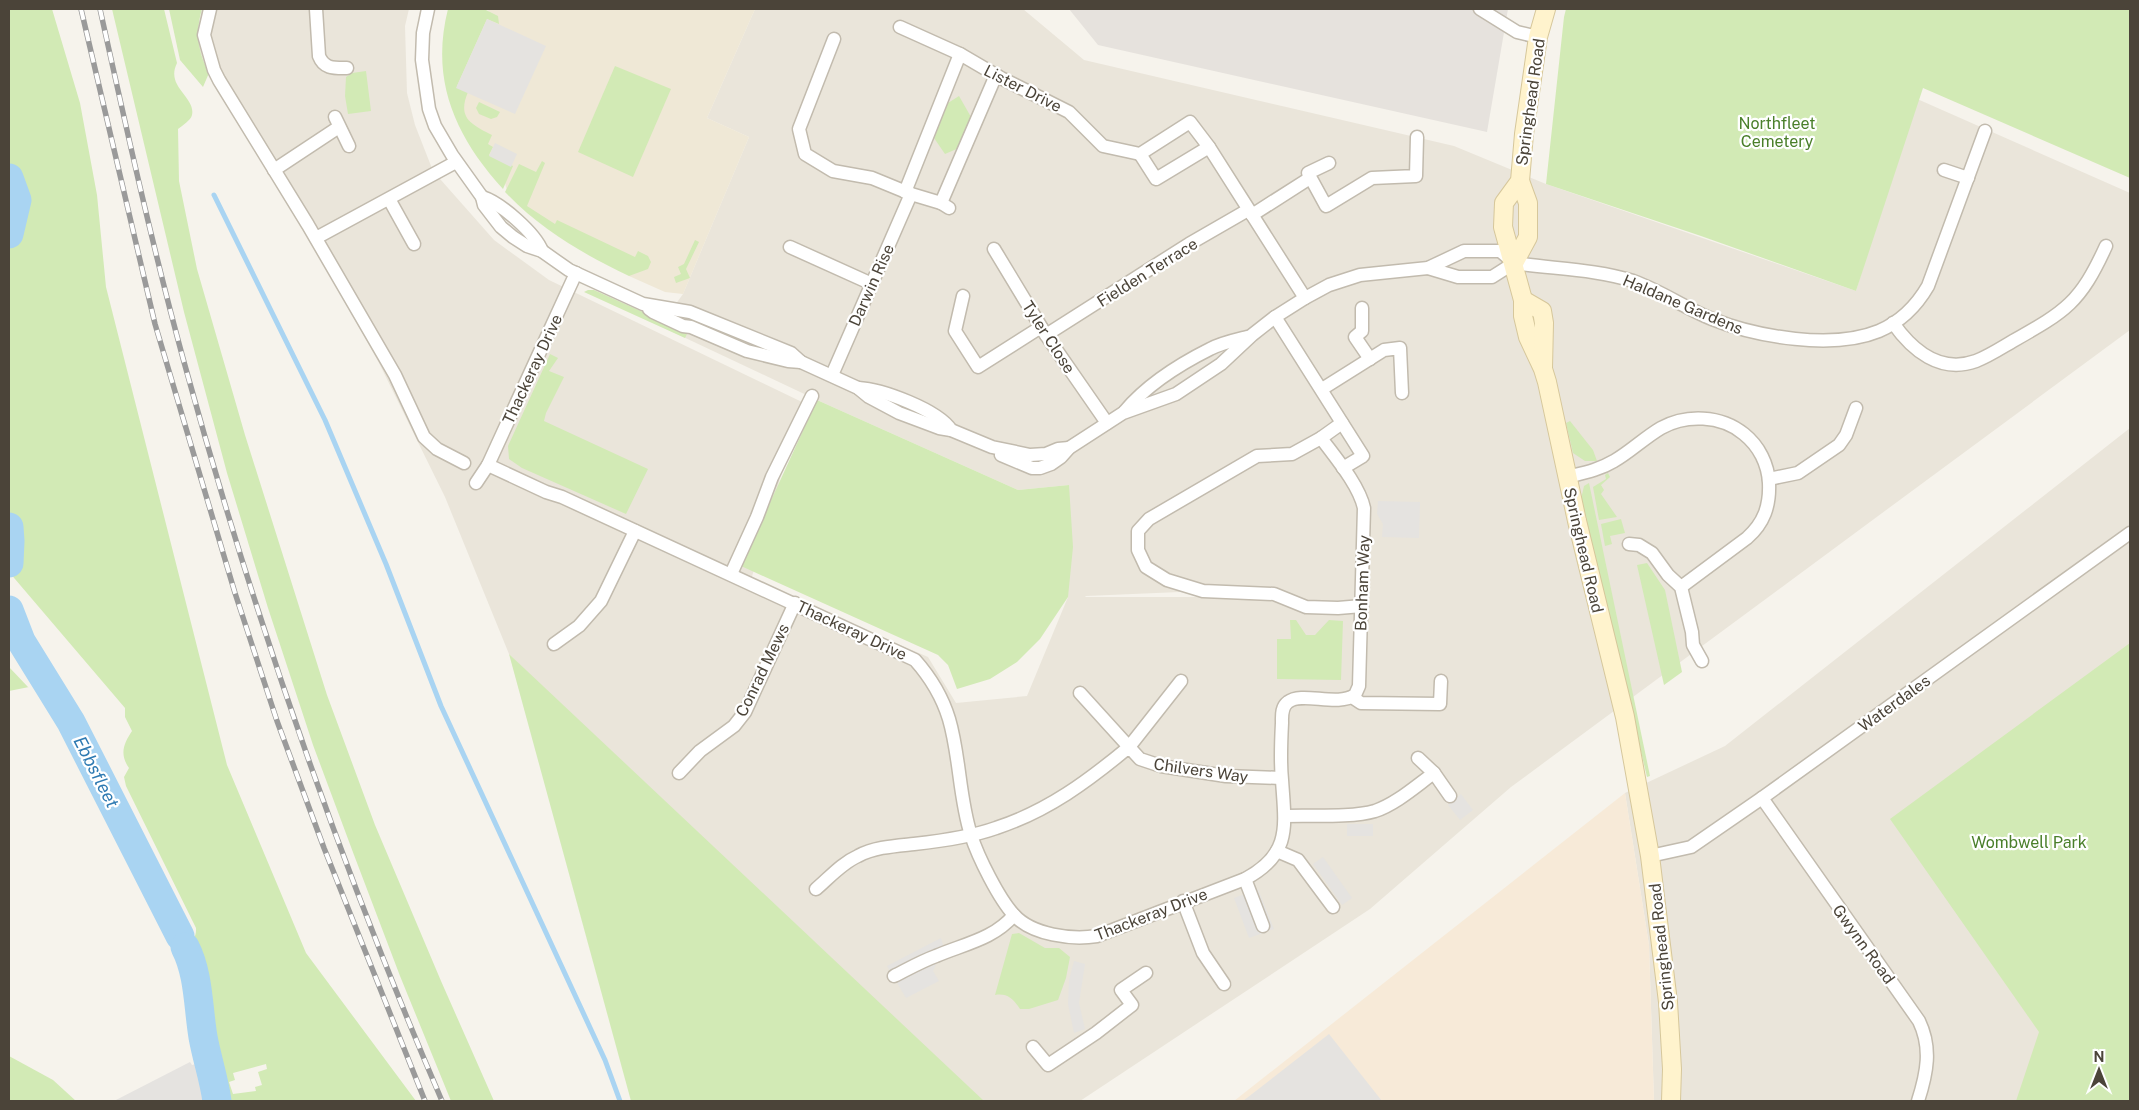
<svg xmlns="http://www.w3.org/2000/svg" width="2139" height="1110" font-family="'Public Sans',sans-serif">
<style>
.residential{fill:#eae5da;fill-rule:evenodd}
.commercial{fill:#f7ead8}
.industrial{fill:#e6e2dd}
.education{fill:#efe8d6}
.green{fill:#d2eab5;fill-rule:evenodd}
.parking{fill:#e5e3e0}
.lines{fill:none;stroke-linecap:round;stroke-linejoin:round}
.stream{stroke:#a9d4f2;stroke-width:5}
.river{stroke:#a9d4f2;stroke-width:29}
.street-casing{stroke:#c2bbae;stroke-width:15}
.secondary-casing{stroke:#d6c79b;stroke-width:20}
.street{stroke:#fff;stroke-width:12}
.secondary{stroke:#fff3cd;stroke-width:18}
.rail-casing{stroke:#9a9a9a;stroke-width:5.5}
.rail{stroke:#fff;stroke-width:4;stroke-dasharray:11;stroke-linecap:butt}
.labels{text-anchor:middle;stroke-width:4.5;stroke-linejoin:round;paint-order:stroke}
.street-label{font-size:16px;fill:#4b4439;stroke:#fff}
.park-label{font-size:16px;fill:#4a7f2a;stroke:#fff}
.water-label{font-size:18px;font-style:italic;fill:#2e7ab2;stroke:#fff}
</style>
<rect width="100%" height="100%" fill="#f6f3ec"/>
<g class="residential">
<path d="M202 9H409L405 26 407 93 415 125 433 171 494 240 549 280 802 402 751 580 928 657 956 703 1027 696 1068 597 1069 485 1018 490 817 400 660 326 683 294 749 137 707 118 755 9H1023L1084 60 1454 146 1546 184 1856 291 1915 98 2130 193V330L1511 787 1370 909 1080 1101H979L780 927 509 654 445 497 379 363 318 254 204 63 199 49 197 36ZM1203 591 1280 597H1085L1086 596Z"/>
<path d="M2130 428V1101H1654L1649 945 1625 793 1725 746Z"/>
</g>
<path class="commercial" d="M1625 793 1649 945 1654 1101H1234Z"/>
<path class="industrial" d="M1069 9H1508L1487 132 1098 45Z"/>
<path class="education" d="M484 9H755L707 118 749 137 683 294 665 292 629 276 628 272 569 241 507 191 505 183 451 97 489 11Z"/>
<g class="green">
<path d="M9 9H52L80 103 97 195 106 287 227 765 306 953 416 1101H207L206 1096H203L204 1062 223 1061V1060L202 1057 204 1056 185 982 174 952C185 946 197 943 196 928L126 786 124 777 129 768C119 754 124 743 132 731L125 717V708L9 572ZM266 1064 267 1069 258 1072 262 1085 255 1087 256 1091 233 1094 229 1082 235 1080 233 1073Z"/>
<path d="M112 9H164L177 63C165 87 196 97 192 115 191 120 182 126 178 129L179 181 197 269 245 435 327 695 375 825 441 981 494 1101H451L400 976 354 855 313 745 268 608 227 473 184 312Z"/>
<path d="M169 9H202C195 33 198 52 209 73L203 87 180 60Z"/>
<path d="M448 9H484L498 16 499 24 487 19 457 86 468 92C457 118 471 124 492 135L488 144 493 147 489 155 513 166 503 189C455 136 430 80 448 9Z"/>
<path d="M1566 9H2130V178L1923 88 1856 291 1701 236 1546 184 1564 17Z"/>
<path d="M615 66 671 89 633 177 578 152Z"/>
<path d="M366 71 371 111 348 114 345 96 346 77 352 73Z"/>
<path d="M959 96 971 117 959 148 945 154 934 138 948 103Z"/>
<path d="M479 102 500 112 497 117 491 119 479 114 476 108Z"/>
<path d="M542 161 545 163 527 206 555 224 557 220 635 257 638 251 648 256 651 262 648 269 629 276C583 254 541 230 505 192L519 164 536 172Z"/>
<path d="M695 240 699 242 686 269 690 278 676 283 674 277 681 274 678 267 684 264Z"/>
<path d="M588 290H594L683 330H689L685 338 584 292Z"/>
<path d="M550 354 558 358 549 371 564 377 546 413 544 421 648 469 626 514 522 468 509 459 508 446Z"/>
<path d="M817 400 1018 490 1069 485 1073 547 1068 597 1040 639 1017 662 990 679 957 689 948 665 938 655 741 566Z"/>
<path d="M1570 421 1593 450 1597 461H1585L1573 453 1566 423Z"/>
<path d="M1608 473 1610 477 1601 485 1604 490 1601 494 1617 517 1599 520 1593 487 1606 479 1605 475Z"/>
<path d="M1589 483 1650 776 1647 777 1581 499 1584 486Z"/>
<path d="M1621 519 1625 533 1610 536 1612 544 1605 546 1601 524Z"/>
<path d="M1647 563 1665 590 1682 672 1664 685 1637 565Z"/>
<path d="M1290 620H1296L1306 635H1315L1329 620 1343 621 1341 680 1277 679V639H1291Z"/>
<path d="M2130 643V1101H2016L2039 1032 1890 819Z"/>
<path d="M509 654 984 1101H631Z"/>
<path d="M9 667 28 687H29L9 691Z"/>
<path d="M1019 933 1045 948H1059L1070 957 1066 978 1058 1000 1029 1009H1020C1013 999 1008 993 995 995L1012 934Z"/>
<path d="M9 1056 53 1080 76 1101H9Z"/>
</g>
<g class="parking">
<path d="M487 19 546 46 515 114 456 88Z"/>
<path d="M495 143 517 154 511 167 489 156Z"/>
<path d="M1378 501 1420 502 1419 538 1382 537 1383 524 1377 514Z"/>
<path d="M1461 794 1473 810 1460 820 1448 805Z"/>
<rect x="1347" y="824" width="26" height="12"/>
<path d="M1323 857 1352 898 1342 905 1313 864Z"/>
<path d="M1258 889 1274 929 1249 938 1234 898Z"/>
<path d="M941 938 944 948 933 971 939 981 906 998 887 966Z"/>
<path d="M1074 961 1085 964 1079 1003 1085 1029 1074 1033 1068 1004 1069 980Z"/>
<path d="M1329 1034 1382 1101H1243Z"/>
<path d="M190 1062 192 1065 204 1062 202 1095 206 1096 207 1101H114Z"/>
</g>
<g class="lines">
<path class="stream" d="M214 195 325 420 386 564 441 706 605 1060 620 1101"/>
<g class="river">
<path d="M9 178 17 200 9 234"/>
<path d="M9 527 10 541 9 563"/>
<path d="M9 610 21 641 71 722 180 936"/>
<path d="M185 947C199 974 198 1007 203 1037 207 1059 214 1079 217 1101"/>
</g>
<g class="street-casing">
<g id="street">
<path d="M210 9 204 35 214 70 219 80 308 225 395 375 424 437 437 449 464 463"/>
<path d="M316 9 319 56C324 69 334 68 347 68"/>
<path d="M428 9 423 33 422 60 429 109 435 126 452 155 482 197 484 205 501 227 513 237 527 246 542 251 569 270 643 304 690 312 791 353 801 362 858 388 869 397 899 413 939 428 951 430 992 447 1030 455 1046 454 1058 449 1069 448"/>
<path d="M1480 9 1517 32 1538 37"/>
<path d="M900 27 960 54 1001 78 1069 112 1103 146 1140 154 1190 122 1209 147 1305 298"/>
<path d="M834 39 799 129 805 154 833 171 872 178 911 194 941 203 949 208"/>
<path d="M335 117 349 146"/>
<path d="M1140 154 1156 179 1209 147"/>
<path d="M1329 163 1308 173 1326 206 1372 178 1416 176 1417 137"/>
<path d="M274 170 339 127"/>
<path d="M1944 170 1968 178"/>
<path d="M905 192 960 54"/>
<path d="M482 197C501 203 535 233 542 251"/>
<path d="M389 199 414 244"/>
<path d="M941 203 996 75"/>
<path d="M1252 215 1310 178"/>
<path d="M316 238 456 162"/>
<path d="M790 247 872 284"/>
<path d="M994 249 1046 335 1107 423"/>
<path d="M1514 263C1554 269 1595 269 1633 281 1661 291 1685 308 1712 319 1757 337 1833 350 1879 331 1900 322 1917 305 1928 286L1985 131"/>
<path d="M1428 268 1458 277H1492L1514 263"/>
<path d="M576 273 488 465 546 492 562 497 915 660C931 678 942 696 949 719 960 756 959 798 971 835 978 857 999 899 1014 915 1032 935 1072 940 1097 936L1245 879C1292 854 1285 826 1282 780 1280 761 1281 742 1282 723 1282 716 1281 707 1288 702 1302 691 1337 707 1355 695L1359 686 1364 508C1359 485 1335 457 1321 438"/>
<path d="M963 296 955 331 978 367 1041 327"/>
<path d="M1362 308V331L1355 337 1370 359"/>
<path d="M649 309 653 312 683 326 691 327 747 351 788 361 801 362"/>
<path d="M1275 317 1363 456 1343 468"/>
<path d="M1893 323C1912 350 1940 374 1976 361 1989 356 2001 348 2013 341 2066 311 2080 303 2106 246"/>
<path d="M1046 335 1189 244 1248 210"/>
<path d="M832 375 911 194"/>
<path d="M858 388C882 389 938 410 951 430"/>
<path d="M1322 389 1384 350 1400 348 1402 393"/>
<path d="M1125 411C1146 386 1180 364 1210 349 1221 343 1235 340 1247 337"/>
<path d="M1342 423 1321 438 1292 454 1257 456 1149 519 1138 531V550L1146 567 1167 580 1203 591 1274 594 1306 607 1338 608 1362 606"/>
<path d="M1001 455 1032 468H1040L1051 464 1061 457 1069 448 1123 413 1176 394 1221 364 1252 335 1275 317 1305 298 1329 285 1360 275 1428 268 1464 251H1500L1512 261"/>
<path d="M1567 477C1583 473 1599 470 1614 461 1630 452 1644 438 1661 428 1686 414 1721 415 1744 434 1759 446 1768 464 1769 483 1770 506 1764 523 1747 538L1681 587"/>
<path d="M1769 479 1798 473 1839 445 1846 435 1856 408"/>
<path d="M476 483 488 465"/>
<path d="M1629 544 1639 545 1652 553 1668 575 1681 587 1692 632 1693 645 1702 661"/>
<path d="M731 574 757 517 772 477 812 396"/>
<path d="M554 644 579 626 601 601 635 531"/>
<path d="M1080 693 1129 747 1181 681"/>
<path d="M1352 697 1361 703 1440 704 1441 681"/>
<path d="M1418 758 1434 773 1450 796"/>
<path d="M679 773 700 751 734 726 745 712 795 603"/>
<path d="M1762 798 1919 1021C1932 1048 1927 1073 1918 1101"/>
<path d="M1285 816C1310 815 1351 818 1375 811 1396 804 1416 786 1434 773"/>
<path d="M1277 851 1298 860 1333 907"/>
<path d="M1650 856 1691 847 1762 798 2130 533"/>
<path d="M1245 879 1263 926"/>
<path d="M816 889C830 877 842 863 858 856 875 847 895 846 914 844 941 841 971 837 996 828 1048 811 1088 781 1129 747L1140 759 1161 766 1226 776 1281 778"/>
<path d="M1183 901 1203 953 1224 984"/>
<path d="M894 976C908 969 922 961 936 956 964 944 994 939 1014 915"/>
<path d="M1033 1047 1048 1065 1096 1033 1132 1005 1121 990 1146 973"/>
</g>
</g>
<g class="secondary-casing">
<g id="secondary">
<path d="M1546 9 1538 37 1524 134 1520 181 1504 203 1503 227 1523 300V316L1528 337 1543 369 1547 382 1577 521 1625 717 1650 856 1668 1002 1672 1069 1671 1101"/>
<path d="M1514 263 1528 237V203L1520 181"/>
<path d="M1523 300 1542 311 1544 323 1543 368"/>
</g>
</g>
<use href="#street" class="street"/>
<use href="#secondary" class="secondary"/>
<g class="rail-casing">
<g id="rail">
<path d="M81 9 155 324 235 593 277 721 324 848 425 1101"/>
<path d="M100 9C126 127 152 245 184 362 253 614 339 861 442 1101"/>
</g>
</g>
<use href="#rail" class="rail"/>
</g>
<g class="labels">
<g class="street-label">
<text transform="translate(1023 88) rotate(27)" y="6">Lister Drive</text>
<text transform="translate(1530 102) rotate(-82)" y="6">Springhead Road</text>
<text transform="translate(1147 272) rotate(-32)" y="6">Fielden Terrace</text>
<text transform="translate(871 285) rotate(-66)" y="6">Darwin Rise</text>
<text transform="translate(1683 304) rotate(23)" y="6">Haldane Gardens</text>
<text transform="translate(1049 337) rotate(57)" y="6">Tyler Close</text>
<text transform="translate(532 369) rotate(-65)" y="6">Thackeray Drive</text>
<text transform="translate(1584 550) rotate(77)" y="6">Springhead Road</text>
<text transform="translate(1362 583) rotate(-88)" y="6">Bonham Way</text>
<text transform="translate(852 630) rotate(25)" y="6">Thackeray Drive</text>
<text transform="translate(762 670) rotate(-64)" y="6">Conrad Mews</text>
<text transform="translate(1894 703) rotate(-36)" y="6">Waterdales</text>
<text transform="translate(1201 770) rotate(8)" y="6">Chilvers Way</text>
<text transform="translate(1151 914) rotate(-21)" y="6">Thackeray Drive</text>
<text transform="translate(1864 944) rotate(54)" y="6">Gwynn Road</text>
<text transform="translate(1661 947) rotate(-96)" y="6">Springhead Road</text>
</g>
<g class="park-label">
<text x="1777" y="129">Northfleet<tspan x="1777" dy="18">Cemetery</tspan></text>
<text x="2029" y="848">Wombwell Park</text>
</g>
<g class="water-label">
<text transform="translate(96 772) rotate(63)" y="6">Ebbsfleet</text>
</g>
</g>
<rect width="2139" height="1110" fill="none" stroke="#4b4439" stroke-width="20"/>
<g transform="translate(2099 1070)" stroke="#ffffff" stroke-width="4" paint-order="stroke">
<path d="M0-4L9 19L0 12L-9 19Z" fill="#4b4439"/>
<text y="-8" font-size="14" font-weight="bold" text-anchor="middle" fill="#4b4439">N</text>
</g>
</svg>
